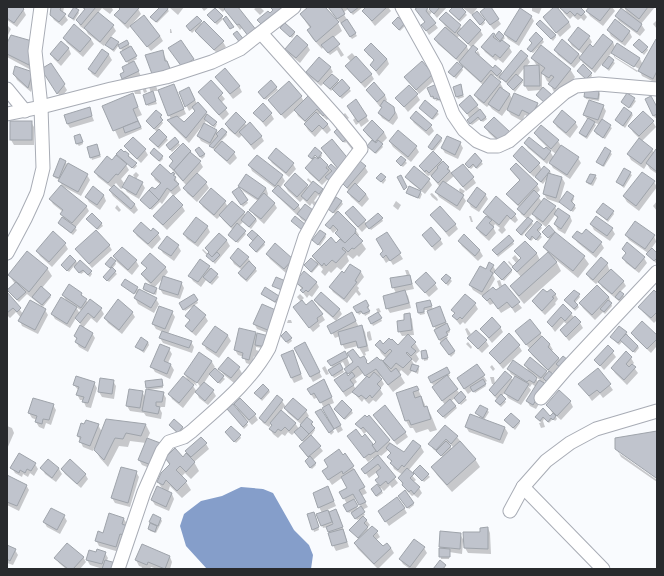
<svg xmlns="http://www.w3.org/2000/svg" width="664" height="576" font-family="'Roboto Condensed',sans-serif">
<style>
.water{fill:#859eca}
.shadow{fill:#0003;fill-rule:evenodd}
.building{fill:#c0c4cd;stroke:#9fa4ab}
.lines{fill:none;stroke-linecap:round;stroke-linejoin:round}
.minor-casing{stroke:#a8acb5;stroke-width:15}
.minor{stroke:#fff;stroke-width:13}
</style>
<rect width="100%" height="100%" fill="#f9fbfe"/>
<path class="water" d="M241 487 263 489 273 493 294 530 309 545 313 555 311 569H207L186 546 180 526 184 514 201 501 222 496Z"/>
<g class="shadow">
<path d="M7 7H20L23 9 26 15 17 27 7 20Z"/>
<path d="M52 7H64L63 13 68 20 62 26 54 20 51 15Z"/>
<path d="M83 7H110L112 8 113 10 110 14 102 8 98 13 113 26 116 31 111 37 118 43 120 45 127 41 137 59 133 61 141 76 126 84 121 74 125 72 129 65 122 52H123L119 45 114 52 108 47 106 43 104 46 88 34 85 28 84 29 80 26 77 20 85 11Z"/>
<path d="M118 7H137L141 14 128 29 119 20 116 15 120 10Z"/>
<path d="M162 7H165L169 11 157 23 152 17Z"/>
<path d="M169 7H184L178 15Z"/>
<path d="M201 7H209L204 11Z"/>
<path d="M217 7H237L253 41 242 28 240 30 225 9 223 12Z"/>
<path d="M257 7H260L264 11 260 15 254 9Z"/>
<path d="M309 7H324L338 23 342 31 333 38 344 55 341 57 337 50 330 55 323 47 322 49 312 38 308 31 310 28 301 15Z"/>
<path d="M329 7H363L353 15 348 9 343 13 357 36 352 39Z"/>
<path d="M368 7H388L391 11 375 26 363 11Z"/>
<path d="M420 7H427L429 11 432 7H447L437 18 432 12 429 16 438 28 429 35 423 26 426 23 416 10Z"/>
<path d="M454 7H459L467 15 460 22 450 11Z"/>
<path d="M462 7H478L472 15Z"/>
<path d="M488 7H489L501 24 494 30 484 17Z"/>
<path d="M532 7H542L539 14 532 11Z"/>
<path d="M562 7H579L587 17 584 21 581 18 578 20 573 16 570 19 564 13 561 8Z"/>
<path d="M591 7H612L615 11 603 26 590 16 587 11Z"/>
<path d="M624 7H655L641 24 645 30 640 36 619 21 616 16 628 15Z"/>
<path d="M78 11 79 13 74 21 70 16Z"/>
<path d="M446 13 462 29 480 30 483 35 473 46 475 50V53L478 51 480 55 478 57 493 69 501 71 502 74 527 57 530 62 526 67 537 66 532 58 539 49 538 48 533 53 530 51 533 44 530 40 542 39 544 42 540 46 570 69 575 77 560 97 554 92 550 84V83L547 81 542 71V89L547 105 537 95 541 90 528 91 525 86V67L518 76 523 82 515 92 502 79 500 80 494 75 492 77 500 83 503 88 502 89 510 95 513 100 537 104 540 109 535 120 525 115 522 121 511 115 507 109 502 116 492 109 489 105 487 107 478 100 475 95 483 85 463 67 460 63 438 44 435 39 446 27 440 19ZM459 36 472 48 469 51 467 47 457 38Z"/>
<path d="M531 16 534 21 519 46 508 39 505 34Z"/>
<path d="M210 17H222L223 19 217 25Z"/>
<path d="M544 17 569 22 571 27 560 37Z"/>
<path d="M474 18 484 21 485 23 482 26Z"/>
<path d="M657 20V29L653 24Z"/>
<path d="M201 22 202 24 223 42 226 47 218 54 199 36 195 30 192 33 188 28Z"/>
<path d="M404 24 405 26 400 31 395 26Z"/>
<path d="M537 24 555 35 556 37 553 41Z"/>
<path d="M7 25 11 29 8 35 7 34Z"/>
<path d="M170 29H171L172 33H170Z"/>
<path d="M283 30 294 32 295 34 292 38Z"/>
<path d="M608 30 629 31 632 37 625 46 611 36Z"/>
<path d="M135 31 160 36 163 41 151 51Z"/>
<path d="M499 33 505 38 502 41 509 47 512 52 503 63 498 59 496 61 485 52 482 47 493 34 496 37ZM498 39 502 42 500 44 497 41Z"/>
<path d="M589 37 592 42 590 45 593 48 613 42 615 47 640 59 643 65 657 41V81L656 83 642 76 639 69 615 54V57L638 71 637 72 615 58 612 52 608 57 615 63 609 71 602 64 595 73 583 63 581 60 574 68 558 55 555 50 579 54 581 58 583 54 572 46 569 41Z"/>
<path d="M64 38 91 39 94 44 83 57 67 43Z"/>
<path d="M31 42V70L7 57V45Z"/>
<path d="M307 45 310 50 300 63 289 54 286 49Z"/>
<path d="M636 47 647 48 648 50 644 55Z"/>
<path d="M69 49 71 54 61 66 54 59 51 54Z"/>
<path d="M102 50 109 55 112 60 98 78 92 74 89 69Z"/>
<path d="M365 50 387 59 389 64 379 76 371 65 375 61 368 55Z"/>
<path d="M162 51 170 67 172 74 155 79Z"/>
<path d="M352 53 371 74 374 79 365 88 349 71 346 66 351 62 347 57Z"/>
<path d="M422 62 436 79 419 94 406 77Z"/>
<path d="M330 67 333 72 331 74 339 83 342 80 351 91 342 99 333 89 331 91 324 83 321 86 310 77 307 72Z"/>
<path d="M462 68 463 70 456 79 450 72Z"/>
<path d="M580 73H591L592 76 588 80Z"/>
<path d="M14 74 35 78 31 92 17 80Z"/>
<path d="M45 74 64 85 67 90 61 98Z"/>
<path d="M216 77 239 86 242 92 233 99Z"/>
<path d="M211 82 225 99 221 103 229 114 223 120 203 97Z"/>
<path d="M271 82 278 90 266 100 260 94Z"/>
<path d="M374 84 385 95 387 100 385 102 393 108 397 114 398 118 393 125 382 118 379 113 383 108 382 105 380 107 367 90Z"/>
<path d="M145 86 147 92 144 93 142 87Z"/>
<path d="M156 86 158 91H152L157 104 148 106 147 104 151 93 149 87Z"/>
<path d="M133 88H140L141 94H135Z"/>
<path d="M461 88 464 97 458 99 457 97Z"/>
<path d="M428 89 444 100 440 102 439 100 436 101 435 98 433 99Z"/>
<path d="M176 91 186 114 178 118 184 124 195 112 193 108 189 111 180 92 192 93 197 104 217 124 215 128 206 121 204 124 217 131 218 133 226 132 227 135 221 141 234 153 237 158 230 165 219 155 215 149 214 150 211 146 201 141 198 136 202 126 189 143 171 125 168 120 171 119 169 115Z"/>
<path d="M599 92 600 94 599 101 586 99 585 97Z"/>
<path d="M132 94 142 115 137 117 142 129 119 139 104 107Z"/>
<path d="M627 94 636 101 631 108 622 102Z"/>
<path d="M417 95 420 100 408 112 397 98Z"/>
<path d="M301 96 304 102 331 116 327 120 320 114 318 115 328 125 331 130 327 134 322 129 315 137 308 130 305 125 306 123 298 116 295 110 285 119 269 101Z"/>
<path d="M646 100 657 109V117L655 118Z"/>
<path d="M356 101 369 121 361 127 359 123 356 125 353 120 355 118 348 107Z"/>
<path d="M425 102 439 114 433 120 420 108Z"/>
<path d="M460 105 477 106 487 119 483 122 480 119 472 125 469 122 470 119 465 110H463Z"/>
<path d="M603 106 606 111 602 121 612 128 605 139 596 134 595 131 599 124 594 123 596 125 587 139 581 135 580 133 588 120 584 115Z"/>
<path d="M89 108 94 121 70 128 67 123Z"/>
<path d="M255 113 271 114 274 119 266 127Z"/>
<path d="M345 113 349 118 346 120 343 115Z"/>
<path d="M631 113 633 115 625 128 616 120Z"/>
<path d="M236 114 247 126 261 136 264 141 254 150 242 135 239 138 229 130 226 125Z"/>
<path d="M161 116 162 118 161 120 163 123 158 129 168 140 159 149 150 139 157 132 148 123Z"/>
<path d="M411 118 431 126 434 131 429 136 414 123Z"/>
<path d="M11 122H31L34 127V145H14L11 140Z"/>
<path d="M372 122 384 132 387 138 381 144 383 147 376 154 370 148 373 141 367 135 364 130Z"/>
<path d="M554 122H575L578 127 570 138 557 127Z"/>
<path d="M653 122 656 127 641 142 652 149 654 154 657 151V174L650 169 647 164 644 169 631 160 628 154 640 139 633 132 630 127Z"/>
<path d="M486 128 512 137 504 147 489 133Z"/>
<path d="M339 129 357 147 355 153 346 142 345 143 337 135Z"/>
<path d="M535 133 558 141 561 146 578 158 581 163 570 179 553 168 549 161 547 164 528 148 525 143 544 151 547 147 538 138ZM548 148 556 154 554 158Z"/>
<path d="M81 138 83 144 79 146 77 144Z"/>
<path d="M175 138 180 145 172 152 168 147Z"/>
<path d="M441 138 442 141 434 151 431 149Z"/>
<path d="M133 139 145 150 148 155 141 163 129 152 126 146Z"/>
<path d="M390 142 416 147 419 152 411 162 393 147Z"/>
<path d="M460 143 463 148 458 159 445 153 442 148Z"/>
<path d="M183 144 200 162 203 167 197 174 206 183 209 188 197 202 187 193 185 188 187 186 173 171 170 166 173 162 170 158Z"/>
<path d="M98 148 101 157 92 160 91 157Z"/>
<path d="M605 148 612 154 604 167 597 162Z"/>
<path d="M313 151 321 154 322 156 320 158 329 168 331 165 340 172 326 153 349 162 333 184 328 179 322 185 309 173 306 168 313 161 309 156 312 152 316 159H318Z"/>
<path d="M197 153 204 154 205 156 202 159Z"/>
<path d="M118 154 128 155 137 166 134 169Z"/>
<path d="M151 154 162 156 163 159 160 162Z"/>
<path d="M475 155 483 164 477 169 474 166 471 169 467 166Z"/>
<path d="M514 156 539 164 542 170 550 171 551 174 550 175 562 178 565 183 559 203 547 199 544 194 548 177 543 184 538 180 535 176 534 177 517 161Z"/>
<path d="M269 158 293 164 296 169 289 177 272 163Z"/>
<path d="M65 161 68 166 87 175 90 180 81 196 62 186 60 180 55 178 54 176Z"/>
<path d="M112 161 126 165 129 170 121 179 124 183 122 186 123 188 121 189 116 183 113 186 123 195 121 190 129 197 130 199 129 200 135 205 138 210 134 214 113 196 110 191 112 188 98 177 95 172Z"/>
<path d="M405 161 407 163 403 167 399 164Z"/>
<path d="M441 161 448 167 452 174 473 178 476 183 466 191 454 176 445 184 461 194 459 190 460 188 465 191 462 195 466 201 460 211 439 197 436 192 440 187 430 175 428 176 423 171 420 166Z"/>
<path d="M250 166 282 176 285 181 280 188 298 205 312 227 301 219 298 214 297 215 277 196 274 191 276 189 252 171Z"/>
<path d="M365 167 368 172 356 186 366 194 369 199 362 207 351 197 348 192 349 191 343 183Z"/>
<path d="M511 170 537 185 540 190 536 194 542 202 555 207 557 211 570 216 572 221 565 234 558 230 555 224 558 219 555 215 546 227 536 219 533 213 528 218 533 224 522 236 518 232 517 230 527 219 521 214 519 209 520 208 511 199 508 194 520 181Z"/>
<path d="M625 170 632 175 624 188 617 182Z"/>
<path d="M136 172 139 175 136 179 133 175Z"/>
<path d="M153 175H174L181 190 174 196 170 192 162 204 160 202 152 210 143 202 161 185 155 180Z"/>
<path d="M295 175 309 188 312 184 307 180 308 178 313 183 322 189 325 194 316 209 312 203 310 206 303 199 300 202 288 191 285 186ZM318 195 320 197 315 202 314 201Z"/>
<path d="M591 175 595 176 597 178 593 186 588 184 587 182Z"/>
<path d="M407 177 429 180 432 185 425 194 410 182Z"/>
<path d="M378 178H385L386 180 383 184Z"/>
<path d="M654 182 657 187 639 211 627 202 624 197Z"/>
<path d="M142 183 145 188 139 199 127 192 124 187Z"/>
<path d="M240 186 266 188 268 194 267 197 274 203 277 208 264 224 254 215 251 210 258 201 243 191Z"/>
<path d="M93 188 104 196 106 201 100 210 89 202 86 197Z"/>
<path d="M239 189 248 203 243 207 233 193Z"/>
<path d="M420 192 422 194 420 199 409 195 407 193Z"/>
<path d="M432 193 437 198 438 200 437 201 432 197 430 194Z"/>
<path d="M485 194 488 199 479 212 471 207 468 201Z"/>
<path d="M573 197 574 199 572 203 576 208 573 212 560 202Z"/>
<path d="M50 199 86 206 89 211 75 228 77 230 73 235 60 225 59 223 63 217 61 214 63 212 53 204Z"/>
<path d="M341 201 343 204 337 211 355 229 359 235 358 237 366 249 359 257 357 255 353 259 348 255 347 256 349 261 341 270 337 267 331 273 329 271 325 276 321 272 323 269 319 265 312 273 305 266 311 259 318 265 313 256 336 244 341 240 336 234 338 231 337 230 333 233 327 225 336 215 329 209Z"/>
<path d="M396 201 401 205 398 210 393 206Z"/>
<path d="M657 201V211L653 206Z"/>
<path d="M200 202H225L228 207 244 213 246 216 256 219 257 221 251 229 243 222 239 226 246 234 238 243 230 237 233 230 223 220 220 216 217 219 203 207Z"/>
<path d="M117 205 121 210 119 212 115 208Z"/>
<path d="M182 206 185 211 167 230 158 221 155 216Z"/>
<path d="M353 207 367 224 382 219 383 221 371 230 368 226 362 232 349 218 346 213Z"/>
<path d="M597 212H613L614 214 608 222Z"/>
<path d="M485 213 515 215 518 220 515 223 510 219 504 227 506 230 502 234 498 230 500 228 495 224 493 227 496 233 489 241 480 233 477 228 487 216Z"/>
<path d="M431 215 455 224 458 229 449 237Z"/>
<path d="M469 216H471L473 222H471Z"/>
<path d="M89 221 101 223 103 226 98 230Z"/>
<path d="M537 222 542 228 538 233 542 237 538 241 534 238 531 241 526 236Z"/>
<path d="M591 224 612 229 615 234 610 241 594 230Z"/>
<path d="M207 226 210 232 198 247 187 239 184 234Z"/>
<path d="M134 231 158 234 161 239 152 249 137 236Z"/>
<path d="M586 231 601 243 604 248 596 258 577 242 574 237 582 236Z"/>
<path d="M554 232 584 257 589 264 578 278 555 259 561 271 524 304 516 294 511 286 521 277 508 262 509 261 514 267 517 264 512 258 515 255 520 261 522 260 516 251 525 242 537 254 540 260 548 253 544 247 550 240 545 234Z"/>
<path d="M387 233 403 259 393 265 390 260 386 263 381 255 384 252Z"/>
<path d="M219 234 227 241 230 246 215 264 202 250 203 249 210 256 206 248Z"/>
<path d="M325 235 326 237 320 246 313 240Z"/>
<path d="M423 235 440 239 443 244 435 251Z"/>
<path d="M626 235 654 236 657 244 656 242 651 249 657 254V262L656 263 649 256 648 253 629 240Z"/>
<path d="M464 236 480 251 483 256 478 261 462 246 459 241Z"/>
<path d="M513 242 514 244 498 257 495 252Z"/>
<path d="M264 243 265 245 257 253 251 247Z"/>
<path d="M65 244 68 249 52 267 40 256 37 251Z"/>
<path d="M109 245 112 250 92 268 76 249Z"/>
<path d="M178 246 181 251 174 261 163 253 160 248Z"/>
<path d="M122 248 136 261 139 266 132 275 117 262 114 257Z"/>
<path d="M623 249 644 258 647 263 639 273 626 263 623 258 626 254Z"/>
<path d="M267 254 292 260 287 274 270 259Z"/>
<path d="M231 258H248L257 271 247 282 240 276 239 273 242 270 234 264Z"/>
<path d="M76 261 78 265 91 272 92 274 90 277 84 272 81 274 74 266 69 272 62 265Z"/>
<path d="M115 262 116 264 112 269 117 274 109 282 106 279 111 269 108 266Z"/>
<path d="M143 263 165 267 168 272 164 277 181 282 184 288 180 299 163 294 160 289 163 278 154 288 145 279 142 274 147 269Z"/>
<path d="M607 263 609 269 623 281 626 286 620 292 625 297 620 302 602 287 599 281 596 284 590 279 587 274Z"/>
<path d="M351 265 361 272 364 277 357 286 359 288 358 290 361 294 359 296 356 292 347 303 333 292 330 287 344 274Z"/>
<path d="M493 266 496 271 511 270 512 272 504 281 495 272 493 275 495 279 487 293 496 292 504 286 522 308 515 313 511 307 501 313 494 303 490 305 484 297 473 290 470 285 486 270Z"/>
<path d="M209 267 219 277 212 285 206 280 201 287 193 281 190 276Z"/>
<path d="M47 268 52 276 42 288 51 297 43 307 27 294 19 302 10 293 15 284 9 275Z"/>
<path d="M405 270H408L409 272 414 289 404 291 408 296 411 308 390 313 387 308 396 293 393 287 407 276Z"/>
<path d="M446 275 452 281 448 286 442 279Z"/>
<path d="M126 280 137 288 139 291 156 299 159 304 154 313 138 304 135 298 136 296H139L123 285Z"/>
<path d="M500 280 502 286 499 287 497 281Z"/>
<path d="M296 282H316L319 287 312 297 309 295 307 298 301 290 302 289Z"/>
<path d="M416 282 435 284 438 289 429 297Z"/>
<path d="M144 289H156L157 291 156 295 145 291Z"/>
<path d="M7 293 23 314 45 310 48 315 38 334 22 326 20 321 21 318 16 312 10 318 7 315Z"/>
<path d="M81 294 88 303 101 309 104 314 97 323 91 318 83 328 92 333 95 338 88 352 79 347 76 342 77 340 75 336 81 325 76 318 70 328 55 319 52 314 67 302 63 295ZM76 307 82 311 80 314Z"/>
<path d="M262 294 279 297 280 299 277 304 264 296Z"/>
<path d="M300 294 304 298 301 301 306 306 322 315 325 320 319 324 320 326 313 332 297 312 301 302 297 297Z"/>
<path d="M547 294H555L558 299 555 303 556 304 545 315 536 306 533 301Z"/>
<path d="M657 294V320L654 323 643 312 640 307Z"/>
<path d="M194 295 198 303 185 311 181 304Z"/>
<path d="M579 295 580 297 575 303 579 307 575 311 565 300Z"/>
<path d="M609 297 612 306 605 314 603 312 595 320 583 308 580 303Z"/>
<path d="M315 300 339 309 342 314 336 321 318 305Z"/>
<path d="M365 301 369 308 368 309 370 313 365 316 363 312 359 315 355 308Z"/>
<path d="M431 303 433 310 440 307 450 332 446 335 448 338 446 339 455 353 451 357 442 345 435 331 436 330 427 310H424L425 314 420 315 419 313 418 304Z"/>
<path d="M475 304 478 309 465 324 463 322 460 325 453 316 455 314 452 310Z"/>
<path d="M262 305 273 335 257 329 254 323Z"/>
<path d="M563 306 580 323 583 328 569 341 561 331 567 324 564 322 555 332 548 322Z"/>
<path d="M194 307 205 316 208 321 196 336 190 331 187 326 190 321 187 316Z"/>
<path d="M379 308 381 312 378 313 376 309Z"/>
<path d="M132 312 135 317 122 334 108 323 105 318Z"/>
<path d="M172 312 175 317 168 334 191 342 194 347 192 353 163 343 160 338 163 332 156 329 153 324Z"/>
<path d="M378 313 382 321 373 326 369 318Z"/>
<path d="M352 314 359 327 362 326 365 332 369 351 365 352 366 355 364 356 358 346 345 349 342 344 340 336 335 338 329 326Z"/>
<path d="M409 314 412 319 414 335 402 336 399 331Z"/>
<path d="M288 320H291L292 323H287Z"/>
<path d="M215 327 228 336 231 341 219 358 206 349 204 344Z"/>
<path d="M500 327 503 332 492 343 481 329Z"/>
<path d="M467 328 471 334 468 336 465 329Z"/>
<path d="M619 328 626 333 628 335 627 337 638 346 639 348 635 353 622 342 619 345 613 339Z"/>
<path d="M370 331 372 340 369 341 367 336V332Z"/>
<path d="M256 333 267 349 256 347V350L262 352 256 359 254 356 252 365 246 363 244 357 238 355 235 350Z"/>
<path d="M540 333 543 338 550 345 553 350 551 351 559 358 562 370 559 366 557 368 559 370 557 375 553 372 548 383 545 381 543 384 548 389 536 409 530 406 527 401 536 387 532 384 530 387 528 386 531 390 521 405 508 398 505 392 502 396 506 402 501 407 497 403 496 401 497 399 493 395 490 390 511 378 513 381 516 377 511 374 508 369 529 372 525 365 546 372 548 374 549 372 532 355 529 350 530 349 520 337ZM535 376 540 380 538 382Z"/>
<path d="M632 333 657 336V349L656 347 651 353 635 338Z"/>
<path d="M283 338 291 339 292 341 288 344Z"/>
<path d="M469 338 486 341 489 346 482 353 472 343Z"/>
<path d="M148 342 149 345 144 353 136 347Z"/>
<path d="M468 342 472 347 471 349 466 344Z"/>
<path d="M415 343 420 351 416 354 419 359 416 363 411 359 415 366 418 367 419 369 418 374 412 371 408 376 401 370 399 373 405 383 393 392 381 376 380 377 384 384 380 389 383 394 376 402 373 400 369 404 364 399 362 402 353 392 346 397 338 385 351 379 343 362 339 364 344 372 334 378 329 371 333 368 329 361 345 353 350 365 363 357 368 364 382 362 386 358 381 353 377 345 398 346ZM363 373 367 378 356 389 353 385 357 382 355 379Z"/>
<path d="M519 346 522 351 503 369 490 353Z"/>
<path d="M608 346 616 357 604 370 595 360Z"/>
<path d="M307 348 322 377 313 382 295 349Z"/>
<path d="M169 349 172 354 168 363 171 365 174 370 170 379 155 372 152 367Z"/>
<path d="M292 351 303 379 294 383 288 371 282 355Z"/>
<path d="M422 351H426L428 360 424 361Z"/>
<path d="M200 353 212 362 215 367 214 368 225 379 220 384 210 374 204 383 213 391 216 396 208 405 199 398 196 391 183 408 172 399 170 394 193 386 197 392 201 388 195 379 194 380 197 386 188 380 185 375Z"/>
<path d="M626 353 631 358 634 363 632 365 638 373 627 385 615 373 612 368Z"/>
<path d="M492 365 495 369 493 371 490 367Z"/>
<path d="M325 366 329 374 326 375 322 368Z"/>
<path d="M477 366 487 381 484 383 486 386 475 393 473 390 468 394 461 384Z"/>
<path d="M239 368 243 375 239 382 237 379 234 383 223 374 220 369Z"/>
<path d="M446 369 450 376 447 377 460 394 461 393 467 400 461 405 455 398 451 401 457 408 445 419 440 413 445 405 433 387 437 384 433 385 429 378Z"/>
<path d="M598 369 613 390 603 398 600 394 592 401 580 384Z"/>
<path d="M490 377H494L495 384H492Z"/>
<path d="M162 380 163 388 149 390 163 393 166 398 165 407H159L162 413 161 419 146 416 144 413 130 411 127 406 142 392 145 397 148 390 147 387Z"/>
<path d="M113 381 116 386 114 399 102 397 99 392Z"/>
<path d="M94 383 97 388 91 408 86 407 83 400H80L77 394 79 391 74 385Z"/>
<path d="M327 385 334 403 329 405 343 430 338 433 318 397 314 399 308 389Z"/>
<path d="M417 387 426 407 431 415 437 430 430 432 428 429 416 433 413 428H410L406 421 398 394Z"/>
<path d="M269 390 270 392 262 401 257 395Z"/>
<path d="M277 397 282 401 286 407 306 411 309 416 307 418 312 423 313 425 312 426 315 430 311 436 323 451 313 460 316 465 312 469 307 464 309 459 300 447 304 443 295 432 292 435 288 432 285 436 282 434 278 438 273 434 270 429 273 426 272 423 269 427 263 423 260 418ZM284 407 288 413 302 425 299 429 295 423 281 411Z"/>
<path d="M570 401 573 407 561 420 555 415 557 419 555 421 553 419 549 423 544 419 543 421 545 427 541 428 539 423H541L536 417H550L553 414 547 405Z"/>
<path d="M235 404 255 415 258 420 252 425 238 410Z"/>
<path d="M53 405 56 410 51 425 46 423 44 429 39 427 36 422 37 420 32 418 29 413Z"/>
<path d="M232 406 248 425 244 429 230 412Z"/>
<path d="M335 409 351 410 353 413 345 420Z"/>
<path d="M321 410 334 432 331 435 317 413Z"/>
<path d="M487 410 489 412 484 420 505 428 508 433 503 444 469 432 466 427 483 420 476 413Z"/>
<path d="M369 417 393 446 404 453 414 441 421 447 424 452 408 471 416 480 413 482 419 488 422 493 418 498 414 495 412 496 406 490 399 478 403 475 394 469 389 457 391 454 388 450 381 456 380 455 378 456 398 483 392 488 390 485 384 491 381 488H380L383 493 377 497 373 492 372 490 379 484 380 478 377 472 369 478 363 469 374 460 373 458 368 462 348 436 362 438 365 435 374 446 377 443 367 431 364 434 357 424Z"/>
<path d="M106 420 146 425 150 433 147 439 157 471 142 465 139 460 146 443 130 441 128 447 119 446 108 467 100 458 94 448 93 451 83 447 78 436 98 425 102 432Z"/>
<path d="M377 420 405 432 408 437 397 445Z"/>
<path d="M505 420 519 421 520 423 515 430Z"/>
<path d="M7 426 12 428 14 433 7 449Z"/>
<path d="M170 426 182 427 184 430 179 435Z"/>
<path d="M445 427 457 437 475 459 480 467 452 492 437 475 432 467 443 457 433 449 430 444ZM449 443 454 448 452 449Z"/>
<path d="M657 432V477L619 450V453L657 480V482L621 457 616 448Z"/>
<path d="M227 434 240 436 241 438 236 443Z"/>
<path d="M206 444 209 449 194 462 199 471 191 479 185 473 181 477 186 482 191 490 182 498 170 486 168 492 172 494 174 499 169 511 155 505 152 500 163 490 158 482 170 466 166 459 190 457 186 451Z"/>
<path d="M345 455 356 472 355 473 367 493 361 496 368 507 362 510 365 515 363 516 370 525 367 528 369 531 377 532 380 537 376 540 383 548H391L394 553 378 569 358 549 355 544 359 540 351 530 363 518 357 520 351 512 349 513 347 511V504L341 493 348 488 343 477 332 485 326 476ZM356 498 361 507 358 509 353 500Z"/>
<path d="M48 461 59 469 62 474 56 482 45 474 42 468Z"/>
<path d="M35 464 38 469 34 476 30 473 28 477 23 474 22 477 15 473 12 468Z"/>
<path d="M62 469 85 474 88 479 81 488 65 474Z"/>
<path d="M136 472 139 477 130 507 115 503 112 498Z"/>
<path d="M416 474 428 475 430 477 424 482Z"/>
<path d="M7 476 26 485 29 490 19 511 7 505Z"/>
<path d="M328 487 336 506 327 510 334 529 336 510 339 515 349 547 336 551 333 545 327 527 323 528 318 514 322 513 319 507Z"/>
<path d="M405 492 414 505 409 509 401 498Z"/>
<path d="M404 508 407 513 389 526 382 516Z"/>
<path d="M315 515 319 530 314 532 313 529Z"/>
<path d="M64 516 67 521 60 534 47 527 44 522Z"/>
<path d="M124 519 127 524 119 552 99 546 96 540Z"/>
<path d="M161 519 162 521 156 533 150 531 149 529 151 522Z"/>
<path d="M488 528 490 533 491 554 468 553 465 548 464 542H463L462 554 449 552V559H441L440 547 460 534 464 541Z"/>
<path d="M7 546 15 550 18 555 13 565 7 563Z"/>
<path d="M424 548 427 553 415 569H410L403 564 400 559Z"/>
<path d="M97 553H105L108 558 103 569 90 565 87 560Z"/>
<path d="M83 557 86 562 80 569H66L59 563 56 558Z"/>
<path d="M170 557 172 562 170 569H157L151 567 150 569H141L142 567 139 566 136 560Z"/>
</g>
<g class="building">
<path d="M7 7H22L24 9 14 23 7 18Z"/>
<path d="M51 7H61L60 10 66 14 59 22 50 15Z"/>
<path d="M74 7 79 10 73 19 68 16Z"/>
<path d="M82 7H96L81 25 76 20 85 9Z"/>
<path d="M118 7H138L139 8 125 24 114 15 120 9Z"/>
<path d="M160 7H167L168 9 156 22 150 17Z"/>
<path d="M226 7H238L257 31 249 37 239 24 237 25 224 9Z"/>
<path d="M270 7H286L263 26 257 20 268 11 270 13 273 10Z"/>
<path d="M308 7H325L339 22 316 42 307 30 311 27 300 14Z"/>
<path d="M328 7H341L345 14 337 19Z"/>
<path d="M346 7H359L351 13Z"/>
<path d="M366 7H387L372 21 362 11Z"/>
<path d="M418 7H428L426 11 436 23 426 31 421 25 425 22 415 9Z"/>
<path d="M431 7H440L434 14 429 9Z"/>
<path d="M453 7H461L466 12 459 20 449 11Z"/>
<path d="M486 7H491L499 19 490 25 480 12Z"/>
<path d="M554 7H557L569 22 556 33 543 17Z"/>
<path d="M561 7H580L585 12 581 16 577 13 575 16 570 11 567 14 560 8Z"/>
<path d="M589 7H611L600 21 586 11Z"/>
<path d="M624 7H648L639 19Z"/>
<path d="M215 8 223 16 215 23 207 15Z"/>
<path d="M520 8 532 16 516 42 504 34Z"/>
<path d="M621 8 642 24 637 32 615 16Z"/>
<path d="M477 11 485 20 480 25 472 15Z"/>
<path d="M98 12 114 25 100 42 84 28Z"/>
<path d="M446 12 461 25 455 33 439 19Z"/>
<path d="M144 15 160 36 147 47 130 26Z"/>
<path d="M197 16 202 21 190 31 186 26Z"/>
<path d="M226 16 234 27 230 29 223 19Z"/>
<path d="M398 17 405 23 399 30 392 23Z"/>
<path d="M347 19 356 33 350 37 341 23Z"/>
<path d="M470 19 481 30 468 44 457 33Z"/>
<path d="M615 19 630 31 622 42 607 30Z"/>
<path d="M540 20 556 35 551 39 536 24Z"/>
<path d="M204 21 224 41 214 50 195 31Z"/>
<path d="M285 23 295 32 290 37 280 28Z"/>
<path d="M74 24 91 39 80 52 63 38Z"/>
<path d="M445 27 467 46 456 59 434 39Z"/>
<path d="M578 27 590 36 579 50 568 40Z"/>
<path d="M237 31 245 41 241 44 233 34Z"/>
<path d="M499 31 504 36 500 41 495 36Z"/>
<path d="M536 32 543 39 531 52 527 49 532 43 529 40Z"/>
<path d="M493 33 495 34 493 37 500 42 502 40 510 46 500 58 495 54 493 57 481 47Z"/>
<path d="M603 34 613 42 592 69 579 58 590 44 593 47Z"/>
<path d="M11 35 32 41 29 65 7 54V43Z"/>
<path d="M297 35 308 45 296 58 285 49Z"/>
<path d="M333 36 340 44 328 53 321 45Z"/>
<path d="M111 37 119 42 113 50 105 45Z"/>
<path d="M562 39 579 54 571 64 554 50Z"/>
<path d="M639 39 648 47 642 53 633 45Z"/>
<path d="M656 39 657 40V71L653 79 638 71Z"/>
<path d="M127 40 129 44 120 49 118 45Z"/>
<path d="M181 40 194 59 182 67 168 48Z"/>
<path d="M61 41 69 48 58 61 50 54Z"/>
<path d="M371 43 387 59 376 71 370 65 374 60 364 50Z"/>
<path d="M617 43 640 58 634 67 611 53Z"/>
<path d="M473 45 478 49 475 52 493 68 495 65 502 71 497 76 491 70 481 82 459 62Z"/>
<path d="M541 45 571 69 555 89 548 84 554 77 551 75 549 78 541 73 545 68 531 58Z"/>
<path d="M131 46 137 56 126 62 120 52Z"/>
<path d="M102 49 109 54 95 74 88 69Z"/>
<path d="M163 50 165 61H167L170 69 152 74 145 55Z"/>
<path d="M521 50 528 56 506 82 499 77Z"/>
<path d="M356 56 372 74 361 83 345 66Z"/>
<path d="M609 56 614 60 608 69 602 65Z"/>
<path d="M319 57 331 67 318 82 306 72Z"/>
<path d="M134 61 139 71 122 79 120 74 124 72 122 67Z"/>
<path d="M422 61 433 74 416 90 404 77Z"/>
<path d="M457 62 463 67 454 77 448 72Z"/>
<path d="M51 63 65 84 57 94 41 69Z"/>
<path d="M583 64 592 73 586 79 577 71Z"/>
<path d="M539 65 540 86H524V66Z"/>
<path d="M15 66 33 72 28 88 13 74Z"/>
<path d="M225 68 240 86 230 94 215 77Z"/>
<path d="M332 74 339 80 330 89 323 83Z"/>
<path d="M491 74 501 82 484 103 474 95Z"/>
<path d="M516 74 523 80 513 90 507 84Z"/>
<path d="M342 79 350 88 340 97 332 89Z"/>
<path d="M211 80 223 93 218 98 227 108 219 115 198 92Z"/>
<path d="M271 80 277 87 264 99 258 92Z"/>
<path d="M289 81 302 96 281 115 268 100Z"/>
<path d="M374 82 385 95 377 102 366 90Z"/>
<path d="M174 84 184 109 168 116 158 90Z"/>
<path d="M437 84 443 98 438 100 437 98 434 99 433 96 431 97 427 88Z"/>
<path d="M461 84 463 95 456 97 453 87Z"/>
<path d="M409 85 418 94 404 107 395 98Z"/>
<path d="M189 87 195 100 185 107 179 92Z"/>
<path d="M500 87 510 94 499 111 488 104Z"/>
<path d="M543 87 552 95 545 103 536 95Z"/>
<path d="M585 89 599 91 598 99 584 97Z"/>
<path d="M153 91 156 101 146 105 143 95Z"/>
<path d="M133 93 138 107 133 109 138 121 113 131 102 106Z"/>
<path d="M311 93 329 110 323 116 317 109 305 121 294 110Z"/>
<path d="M514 93 538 103 532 115 522 110 519 116 507 110Z"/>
<path d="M627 93 635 98 629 108 621 102Z"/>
<path d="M470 95 478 105 467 114 459 105Z"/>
<path d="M651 96 657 107V114L653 116 645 99Z"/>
<path d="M356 99 367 116 358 122 347 106Z"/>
<path d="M384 100 394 107 395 113 389 121 378 113 382 107 380 106Z"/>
<path d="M425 100 438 111 432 119 419 108Z"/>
<path d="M589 100 604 105 598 120 583 115Z"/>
<path d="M198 102 207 112 186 138 167 120 177 116 184 122 195 111 192 107Z"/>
<path d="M263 103 272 113 263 122 253 113Z"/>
<path d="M90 107 92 116 67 124 64 115Z"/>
<path d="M624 107 632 113 623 126 615 120Z"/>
<path d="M480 109 486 117 481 121 478 117 470 124 467 120Z"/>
<path d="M156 110 162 115 160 117 163 120 154 129 146 121Z"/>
<path d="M562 110 576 122 566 133 553 122Z"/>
<path d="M416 111 432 125 426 131 410 118Z"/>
<path d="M643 111 654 121 639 136 628 126Z"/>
<path d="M236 112 246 122 235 134 225 124Z"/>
<path d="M316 112 328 124 323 129 319 125 312 132 304 124Z"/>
<path d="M207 114 217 122 213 126 204 119Z"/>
<path d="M494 117 510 132 501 142 484 127Z"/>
<path d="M588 118 595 122 586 137 579 133Z"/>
<path d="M602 119 611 125 603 138 594 131Z"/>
<path d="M372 120 384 132 375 142 363 130Z"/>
<rect x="10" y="121" width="22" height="19"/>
<path d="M138 121 141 127 125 133 123 127Z"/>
<path d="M250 122 262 136 251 145 239 132Z"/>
<path d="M204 123 217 130 210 143 197 136Z"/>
<path d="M541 125 559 140 551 149 534 133Z"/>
<path d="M339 127 349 137 343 142 334 132Z"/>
<path d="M222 128 227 132 213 148 209 146 218 136 216 134Z"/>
<path d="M159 129 167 137 158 147 149 139Z"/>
<path d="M398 130 417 146 408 157 389 141Z"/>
<path d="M80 134 83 142 76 144 74 136Z"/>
<path d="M437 134 442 138 432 150 428 147Z"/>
<path d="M447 136 461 142 455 155 441 148Z"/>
<path d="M133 137 146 149 137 159 124 146Z"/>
<path d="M175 137 179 142 170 150 166 145Z"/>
<path d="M529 137 544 149 546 147 551 151 544 160 524 143Z"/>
<path d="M639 138 653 149 641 164 627 154Z"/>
<path d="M332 139 350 161 339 170 321 148Z"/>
<path d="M372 140 376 143 378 140 383 144 375 153 367 146Z"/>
<path d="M222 141 235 152 227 161 214 150Z"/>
<path d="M183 143 191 151 174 170 169 166 173 161 169 157Z"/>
<path d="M97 144 100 155 90 158 87 147Z"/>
<path d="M561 145 579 157 567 175 549 163Z"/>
<path d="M522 146 540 163 530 173 513 156Z"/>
<path d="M199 147 205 154 200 157 195 150Z"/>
<path d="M315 147 322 153 318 158 315 155 312 159 308 156Z"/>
<path d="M605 147 611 151 603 166 596 162Z"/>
<path d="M154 148 163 156 159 161 150 153Z"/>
<path d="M276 148 294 163 286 173 268 158Z"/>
<path d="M121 149 124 152 125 151 129 154 128 156 137 163 132 168 116 154Z"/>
<path d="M656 149 657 150V172L646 163Z"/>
<path d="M433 151 442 160 429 173 426 170 425 172 419 166Z"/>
<path d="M190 152 201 161 183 181 174 170Z"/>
<path d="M475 153 482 161 476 168 473 164 469 168 465 164Z"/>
<path d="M116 155 127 164 118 175 116 174 108 183 94 172 107 156 112 160Z"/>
<path d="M257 155 283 175 275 186 248 165Z"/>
<path d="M401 156 406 160 401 166 396 161Z"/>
<path d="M315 157 318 159 320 157 328 165 326 168 329 170 319 181 305 168Z"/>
<path d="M60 158 66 161 59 178 53 176Z"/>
<path d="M360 161 366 166 347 188 342 183Z"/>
<path d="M443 161 449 167 447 169 450 171 438 183 431 176 438 168 437 167Z"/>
<path d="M68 163 88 174 78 192 58 181Z"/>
<path d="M516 163 538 184 518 205 506 194 520 180 510 169Z"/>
<path d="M160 164 171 174 173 172 175 174 173 175 176 177 174 180 179 184 171 191 167 188 159 200 149 190 152 187 155 189 161 183 151 174Z"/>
<path d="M331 164 340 172 331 182 325 177 332 171 328 167Z"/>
<path d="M463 164 474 177 463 187 451 173Z"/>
<path d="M414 166 430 179 421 190 405 177Z"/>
<path d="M544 166 550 171 541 182 535 177Z"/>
<path d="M624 168 631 172 623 186 616 182Z"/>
<path d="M642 172 655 181 636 206 623 196Z"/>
<path d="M197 173 207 182 193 197 183 188Z"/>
<path d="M295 173 308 185 297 197 284 185Z"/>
<path d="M381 173 386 177 381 182 376 178Z"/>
<path d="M548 173 562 177 556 198 543 194Z"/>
<path d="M246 174 266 188 258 199 238 186Z"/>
<path d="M590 174 596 175 591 184 586 182Z"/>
<path d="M129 175 143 182 136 195 122 187Z"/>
<path d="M401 175 407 187 404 190 397 177Z"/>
<path d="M313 181 323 189 319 194 315 191 307 201 301 196Z"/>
<path d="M443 181 464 195 457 206 435 192Z"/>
<path d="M355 183 366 194 359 202 347 192Z"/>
<path d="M61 185 87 206 72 223 60 214 63 210 49 199Z"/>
<path d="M114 185 135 204 131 209 109 190Z"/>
<path d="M278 185 299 205 294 210 272 191Z"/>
<path d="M93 186 104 195 97 205 85 197Z"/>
<path d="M409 186 421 191 418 198 406 193Z"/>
<path d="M239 187 248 200 241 205 232 192Z"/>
<path d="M477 187 486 194 476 208 467 201Z"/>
<path d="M211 188 226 201 214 215 199 202Z"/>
<path d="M149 190 159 200 150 209 140 200Z"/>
<path d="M534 190 540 196 524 215 517 209Z"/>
<path d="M567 191 574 196 571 201 575 205 571 211 559 202Z"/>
<path d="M264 193 275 203 261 219 249 210Z"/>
<path d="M173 195 183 205 163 225 153 216Z"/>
<path d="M496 196 516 214 511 219 507 215 499 225 483 212Z"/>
<path d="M336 197 342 201 333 213 328 209Z"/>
<path d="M544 198 556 206 543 222 532 214Z"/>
<path d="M232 201 245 212 231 227 219 215Z"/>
<path d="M603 203 614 211 607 220 596 212Z"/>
<path d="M305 204 317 213 309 223 297 214Z"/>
<path d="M353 206 366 220 358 227 345 213Z"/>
<path d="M440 206 456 224 446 232 430 215Z"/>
<path d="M558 208 570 216 561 229 554 224 558 217 554 214Z"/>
<path d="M248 211 256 219 249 227 241 220Z"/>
<path d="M338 211 356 229 355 233 345 243 335 233 338 230 333 225 330 229 325 225Z"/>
<path d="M92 213 102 223 97 229 86 219Z"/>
<path d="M378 213 383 218 369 229 365 224Z"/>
<path d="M295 216 306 225 302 230 291 221Z"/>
<path d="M486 216 492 220 489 223 494 227 486 236 476 228Z"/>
<path d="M596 216 613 228 607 236 590 224Z"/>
<path d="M62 217 76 227 71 233 58 223Z"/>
<path d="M196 217 208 226 195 243 183 234Z"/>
<path d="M528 217 533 221 521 235 516 230Z"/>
<path d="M537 221 542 225 537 230 541 234 536 240 532 236 530 240 525 235Z"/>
<path d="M635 221 655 235 645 249 625 235Z"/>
<path d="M141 222 151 231 153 228 159 233 148 244 133 231Z"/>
<path d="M237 223 246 231 236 242 228 235Z"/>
<path d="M549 225 555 232 548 238 542 232Z"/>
<path d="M431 227 441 239 432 247 422 235Z"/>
<path d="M586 229 602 242 593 253 572 237 577 231 582 234Z"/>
<path d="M96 230 110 245 89 264 75 249Z"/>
<path d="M252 230 258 235 253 241 247 235Z"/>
<path d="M320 230 326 234 318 245 312 240Z"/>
<path d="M53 231 66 243 49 262 36 251Z"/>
<path d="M387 232 401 253 390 261 386 255 383 258 380 254 383 251 376 239Z"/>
<path d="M555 232 585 256 573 271 543 247Z"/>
<path d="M219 233 227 240 212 257 208 253 209 252 205 248Z"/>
<path d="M355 233 363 241 354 249 352 248 348 252 343 247 342 249 346 252 336 263 332 260 326 266 324 263 322 266 312 256 331 237 336 243 340 239 345 243Z"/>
<path d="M464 234 480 250 475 256 458 241Z"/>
<path d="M258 235 265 242 256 252 249 245Z"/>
<path d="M509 235 514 241 497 255 492 250Z"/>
<path d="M167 236 179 245 171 256 158 248Z"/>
<path d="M525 241 537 253 517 272 512 267 521 258 514 251Z"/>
<path d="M627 242 645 257 635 269 622 258 626 253 622 249Z"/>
<path d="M275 243 293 259 284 269 266 254Z"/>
<path d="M122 247 137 260 128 270 113 256Z"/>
<path d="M238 248 249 257 240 267 230 258Z"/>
<path d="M652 248 657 253V258L654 261 646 254Z"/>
<path d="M27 251 48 268 29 292 8 275Z"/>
<path d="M217 252 220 255 213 262 206 256 208 253 212 257Z"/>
<path d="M548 252 557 262 519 296 510 286Z"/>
<path d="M150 253 166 267 151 283 141 274 147 268 141 263Z"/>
<path d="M70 255 76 261 67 271 61 265Z"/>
<path d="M111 257 116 261 110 268 105 264Z"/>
<path d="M601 257 608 263 593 280 586 274Z"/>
<path d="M311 258 318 264 311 272 304 265Z"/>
<path d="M200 259 210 266 198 282 188 276Z"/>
<path d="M80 260 92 271 88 275 83 270 79 273 74 267Z"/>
<path d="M249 261 256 268 246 280 238 273Z"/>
<path d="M504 261 512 270 502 280 494 272Z"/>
<path d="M489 262 494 265 490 271 493 273 482 292 469 285 480 266 486 269Z"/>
<path d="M350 264 361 271 355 281 357 282 344 299 329 287 342 271 344 273Z"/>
<path d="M112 267 116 271 107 281 103 277Z"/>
<path d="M211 268 218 274 210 283 203 277Z"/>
<path d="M611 269 624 281 612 294 598 282Z"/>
<path d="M304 271 317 282 308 292 306 290 303 293 300 290 303 288 295 282Z"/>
<path d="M426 272 436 283 425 293 415 282Z"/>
<path d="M446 274 451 278 446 284 441 279Z"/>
<path d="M410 275 412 284 392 288 390 278Z"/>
<path d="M163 276 182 282 178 295 159 289Z"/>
<path d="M276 277 288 282 284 291 272 286Z"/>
<path d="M125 279 138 287 134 294 121 285Z"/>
<path d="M16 282 26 292 17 300 7 290Z"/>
<path d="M145 283 157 288 154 294 143 289Z"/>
<path d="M69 284 82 293 81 295 87 299 81 308 62 295Z"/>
<path d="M505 284 520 302 512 308 507 302 498 309 490 298 487 301 482 296 493 287 496 290Z"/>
<path d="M597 285 609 297 592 315 579 303Z"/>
<path d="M41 286 51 295 42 305 32 297Z"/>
<path d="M265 287 279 296 275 302 261 294Z"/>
<path d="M139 289 157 298 151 308 134 298Z"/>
<path d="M543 289 547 292 551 289 556 294 552 297 554 298 542 311 532 301Z"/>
<path d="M405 290 409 303 386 309 383 296Z"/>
<path d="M574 290 580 294 574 301 578 305 574 309 564 300Z"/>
<path d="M654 290 657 293V312L651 318 638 307Z"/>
<path d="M620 291 624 294 619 300 615 297Z"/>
<path d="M7 292 21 308 17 312 13 308 7 313Z"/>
<path d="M321 292 340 309 333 317 314 300Z"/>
<path d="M194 294 198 300 183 310 179 303Z"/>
<path d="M465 294 476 303 462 319 460 317 457 320 452 316 455 313 451 310Z"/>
<path d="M61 297 77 307 67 324 51 314Z"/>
<path d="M90 299 102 308 94 318 88 313 80 323 75 318Z"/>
<path d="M118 299 133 312 119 330 104 318Z"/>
<path d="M30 300 46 309 35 330 18 321Z"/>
<path d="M302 300 306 305 312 300 323 314 317 318 318 321 309 328 293 307Z"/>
<path d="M366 300 369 306 367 307 370 311 363 314 361 311 357 313 353 307Z"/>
<path d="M430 300 432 306 424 308V312L418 313 416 303Z"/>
<path d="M608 300 612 303 604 312 600 309Z"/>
<path d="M262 304 278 311 270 331 253 324Z"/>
<path d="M563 304 572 313 565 321 561 317 552 327 547 322Z"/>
<path d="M194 305 206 315 192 332 185 326 190 320 185 316Z"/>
<path d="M159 306 173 311 165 329 152 324Z"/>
<path d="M440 306 446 322 433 327 427 311Z"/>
<path d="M352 312 356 321 331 334 327 326Z"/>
<path d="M378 312 382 318 371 324 368 318Z"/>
<path d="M410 313 412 330 398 332 397 321 404 320V314Z"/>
<path d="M575 316 581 322 566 337 560 330Z"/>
<path d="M492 317 501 327 489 338 480 329Z"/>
<path d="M530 319 541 333 526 345 515 331Z"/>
<path d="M642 321 657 335V339L647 349 631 333Z"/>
<path d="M447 323 450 330 446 332 448 335 439 340 434 330Z"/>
<path d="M80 325 93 333 85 348 75 342 77 338 74 336Z"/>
<path d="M362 325 367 346 358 348 356 341 341 345 338 332Z"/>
<path d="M215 326 228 335 216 353 202 344Z"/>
<path d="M619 326 627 332 618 343 610 337Z"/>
<path d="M239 328 256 332 249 360 242 358 243 353 234 350Z"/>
<path d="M476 330 487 340 478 349 467 338Z"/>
<path d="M162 331 192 341 189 348 159 338Z"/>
<path d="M286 331 292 338 286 342 281 336Z"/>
<path d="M257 333 269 336 266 347 255 345Z"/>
<path d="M509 333 520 345 500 364 489 353Z"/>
<path d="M408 334 416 342 411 347 416 351 411 356 407 352 406 353 412 359 403 368 396 363 391 369 383 361 392 351 390 349 385 354 375 345 380 340 383 344 389 338 391 340 392 339 398 345Z"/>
<path d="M626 334 638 346 633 352 620 340Z"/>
<path d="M542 336 550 344 548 347 559 358 548 370 528 350Z"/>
<path d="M141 337 148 342 143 351 135 347Z"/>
<path d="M446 338 455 351 449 355 440 343Z"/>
<path d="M305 342 320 372 310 377 294 348Z"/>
<path d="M160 344 170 348 164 361 171 364 167 374 150 367Z"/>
<path d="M608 345 614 351 600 366 594 360Z"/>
<path d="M353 349 360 358 364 356 367 361 366 362 368 364 377 357 380 360H382L391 372 396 368 401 375 388 385 376 369 365 376 358 366 348 374 344 369 353 362 347 353Z"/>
<path d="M293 350 301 374 291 378 281 355Z"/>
<path d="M426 350 428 358 422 359 421 351Z"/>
<path d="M345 351 348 357 331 366 327 361Z"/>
<path d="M626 351 632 357 626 364 629 367 632 364 636 367 624 380 611 368Z"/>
<path d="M199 352 212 361 197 383 184 374Z"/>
<path d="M563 356 568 360 561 368 556 364Z"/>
<path d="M228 357 240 367 231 378 218 369Z"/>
<path d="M530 357 547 371 541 378 524 365Z"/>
<path d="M513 360 533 374 537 378 534 383 529 380 527 382 507 369Z"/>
<path d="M340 363 343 369 332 376 328 370Z"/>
<path d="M412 364 419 366 416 372 410 370Z"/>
<path d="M477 364 485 375 464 389 457 378Z"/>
<path d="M447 367 450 373 431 383 428 377Z"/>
<path d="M215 368 224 376 218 383 209 374Z"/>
<path d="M598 368 611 384 600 393 597 390 589 396 578 384Z"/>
<path d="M505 371 512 377 495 396 489 390Z"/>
<path d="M549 371 553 374 547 382 543 378Z"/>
<path d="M346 372 348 376 352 372 355 376 350 380 354 385 343 392 334 380Z"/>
<path d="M374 372 382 379 377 384 381 388 372 398 370 395 366 399 361 395 359 397 352 392 367 376 369 378Z"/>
<path d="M447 375 458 389 442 401 432 387Z"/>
<path d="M76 376 95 382 88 403 82 402 84 397 76 395 79 387 73 385Z"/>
<path d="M183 376 194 385 179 403 168 394Z"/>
<path d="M515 376 529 384 518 401 504 393Z"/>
<path d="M100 378 114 380 112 394 98 392Z"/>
<path d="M162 379 163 386 146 388 145 381Z"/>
<path d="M324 379 332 397 320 403 314 393 311 395 307 389Z"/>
<path d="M483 379 486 384 473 392 470 387Z"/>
<path d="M539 380 546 384 533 405 526 401Z"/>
<path d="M204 382 214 390 205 401 195 392Z"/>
<path d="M263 384 269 390 261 399 254 393Z"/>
<path d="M417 386 419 390 413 392 415 398 421 396 424 407 427 406 431 419 411 425 409 420 405 421 396 393Z"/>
<path d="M129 389 143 391 140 408 126 406Z"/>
<path d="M146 389 164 392 162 402H156V406L160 407 158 414 142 411Z"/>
<path d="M559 390 571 401 557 416 546 405Z"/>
<path d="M461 391 466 397 459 404 454 398Z"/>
<path d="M501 394 506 399 500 405 495 401Z"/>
<path d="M277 395 283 400 265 423 259 418Z"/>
<path d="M33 398 54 404 49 420 43 419 42 424 35 422 37 416 28 413Z"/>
<path d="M240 398 256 414 249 420 234 404Z"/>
<path d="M293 398 307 410 298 420 284 408Z"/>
<path d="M450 399 456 406 443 417 437 411Z"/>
<path d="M342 400 352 410 344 419 334 409Z"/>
<path d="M233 404 248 422 243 427 227 409Z"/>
<path d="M329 404 341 425 334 429 322 408Z"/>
<path d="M385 405 406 432 394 441 373 415Z"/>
<path d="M480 405 488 409 483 418 475 413Z"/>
<path d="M543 408 550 416 553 413 556 416 553 420 551 418 548 422 543 417 540 421 535 417Z"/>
<path d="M321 409 334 429 329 433 315 412Z"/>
<path d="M281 410 296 423 289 431 285 427 281 431 278 429 275 433 269 429 272 425 270 423Z"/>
<path d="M511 413 520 421 513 428 504 420Z"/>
<path d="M470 414 505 427 500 440 465 427Z"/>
<path d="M365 415 367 417 369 415 390 440 377 452 372 446 376 442 363 427 361 429 355 424Z"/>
<path d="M307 417 313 422 311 424 315 428 309 434 300 425Z"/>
<path d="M106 419 146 424 141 436 126 433 123 439 115 438 104 460 94 450Z"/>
<path d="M174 419 183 427 178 433 169 425Z"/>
<path d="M86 420 99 424 90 446 79 442 81 437 77 436 81 423 84 424Z"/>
<path d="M445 425 458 436 451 444 446 439 436 450 428 444Z"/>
<path d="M231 426 241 435 234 442 225 432Z"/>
<path d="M301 426 309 434 302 441 294 432Z"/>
<path d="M356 429 362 437 365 434 373 444 372 445 376 451 370 455 369 454 364 458 347 436Z"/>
<path d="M657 431V478H656L615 449V438Z"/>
<path d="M311 435 321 446 308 457 299 446Z"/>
<path d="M201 437 207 443 191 457 185 451Z"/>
<path d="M147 438 163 444 154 466 138 460Z"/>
<path d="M413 440 421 446 404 467 402 465 398 470 390 463 392 461 387 457 391 453 386 448 390 443 404 452Z"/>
<path d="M446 441 451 446 441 456 436 451Z"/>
<path d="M460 441 476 459 447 485 431 467Z"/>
<path d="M175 448 183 457 186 453 195 462 186 472 180 466 176 470 187 481 177 491 166 480 163 485 157 482 161 473 170 464 165 458Z"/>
<path d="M339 449 343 455 345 453 354 466 343 474 342 471 328 480 322 471 328 467 324 460Z"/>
<path d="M19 453 36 463 31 471 27 469 25 473 20 470 19 473 10 468Z"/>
<path d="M378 455 396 477 388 484 386 481 380 486 375 480 379 477 376 472 381 468 378 464 365 474 361 469Z"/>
<path d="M310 456 316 463 310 468 305 461Z"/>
<path d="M48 459 59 468 52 478 40 468Z"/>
<path d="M70 459 86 474 77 484 61 469Z"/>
<path d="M420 465 429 474 422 481 413 472Z"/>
<path d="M121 467 137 471 128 503 111 498Z"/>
<path d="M407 468 414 474 410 478 420 487 414 494 411 490 409 492 402 485 403 483 398 478Z"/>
<path d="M354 469 365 487 359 490 366 502 359 505 353 494 343 499 339 492 347 488 341 477Z"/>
<path d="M7 475 27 485 17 506 7 502Z"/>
<path d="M377 484 382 491 376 496 371 489Z"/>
<path d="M157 486 172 493 166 507 151 500Z"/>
<path d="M328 486 334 501 318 508 313 493Z"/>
<path d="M405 490 414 503 407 508 398 496Z"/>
<path d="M397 497 405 508 385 522 378 511Z"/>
<path d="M354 499 358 506 347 512 343 505Z"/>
<path d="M361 506 365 512 355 519 351 513Z"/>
<path d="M51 508 65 515 57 530 43 522Z"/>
<path d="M336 509 343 527 328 532 326 527 333 524 329 512Z"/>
<path d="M328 510 332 522 321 526 316 514Z"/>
<path d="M314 512 319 527 312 530 307 514Z"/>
<path d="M109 513 124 518 122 524 127 526 124 535 120 534 116 547 95 541 98 531 103 533Z"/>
<path d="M153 514 161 518 158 526 149 522Z"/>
<path d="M363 516 367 520 364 523 368 527 358 538 349 530Z"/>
<path d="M150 523 157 526 155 532 148 529Z"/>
<path d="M372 526 378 531 373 536 383 546 387 543 391 548 374 564 354 543Z"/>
<path d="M488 527V549L464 548 463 532H480V528Z"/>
<path d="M343 529 347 542 332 546 328 533Z"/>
<path d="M440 531 461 533 460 549 439 547Z"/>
<path d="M414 539 425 547 410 567 399 559Z"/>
<path d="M67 543 84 557 73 569H68L54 558Z"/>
<path d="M142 544 170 556 165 569 148 562 147 565 135 560Z"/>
<path d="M7 545 16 549 10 561 7 559Z"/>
<path d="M439 548 450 549V557H439Z"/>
<path d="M97 549 106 552 102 564 86 560 89 550 96 552Z"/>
<path d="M105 560 116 563 114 569H102Z"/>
<path d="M440 560 446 565 443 569H433Z"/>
</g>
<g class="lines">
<g class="minor-casing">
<g id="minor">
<path d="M402 7 436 68 453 114 464 130 477 141 489 146H498L509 141 564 93 576 86 599 84 657 89"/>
<path d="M7 89 25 111"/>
<path d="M7 114 41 107 111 89 166 77 212 62 240 49 294 7"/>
<path d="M7 253 25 219 37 193 43 168 41 107 35 51 41 7"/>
<path d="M541 398 566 369 657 272"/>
<path d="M523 487 603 569"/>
<path d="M510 511 523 487 546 461 570 443 596 429 657 411"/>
<path d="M118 569 144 492 162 451 169 442 184 437 192 431C221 405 250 382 269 348L305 237 335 183 361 149 360 146 338 119 261 33"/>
</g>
</g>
<use href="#minor" class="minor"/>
</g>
<rect width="664" height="576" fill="none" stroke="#282a2d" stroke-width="16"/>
</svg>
